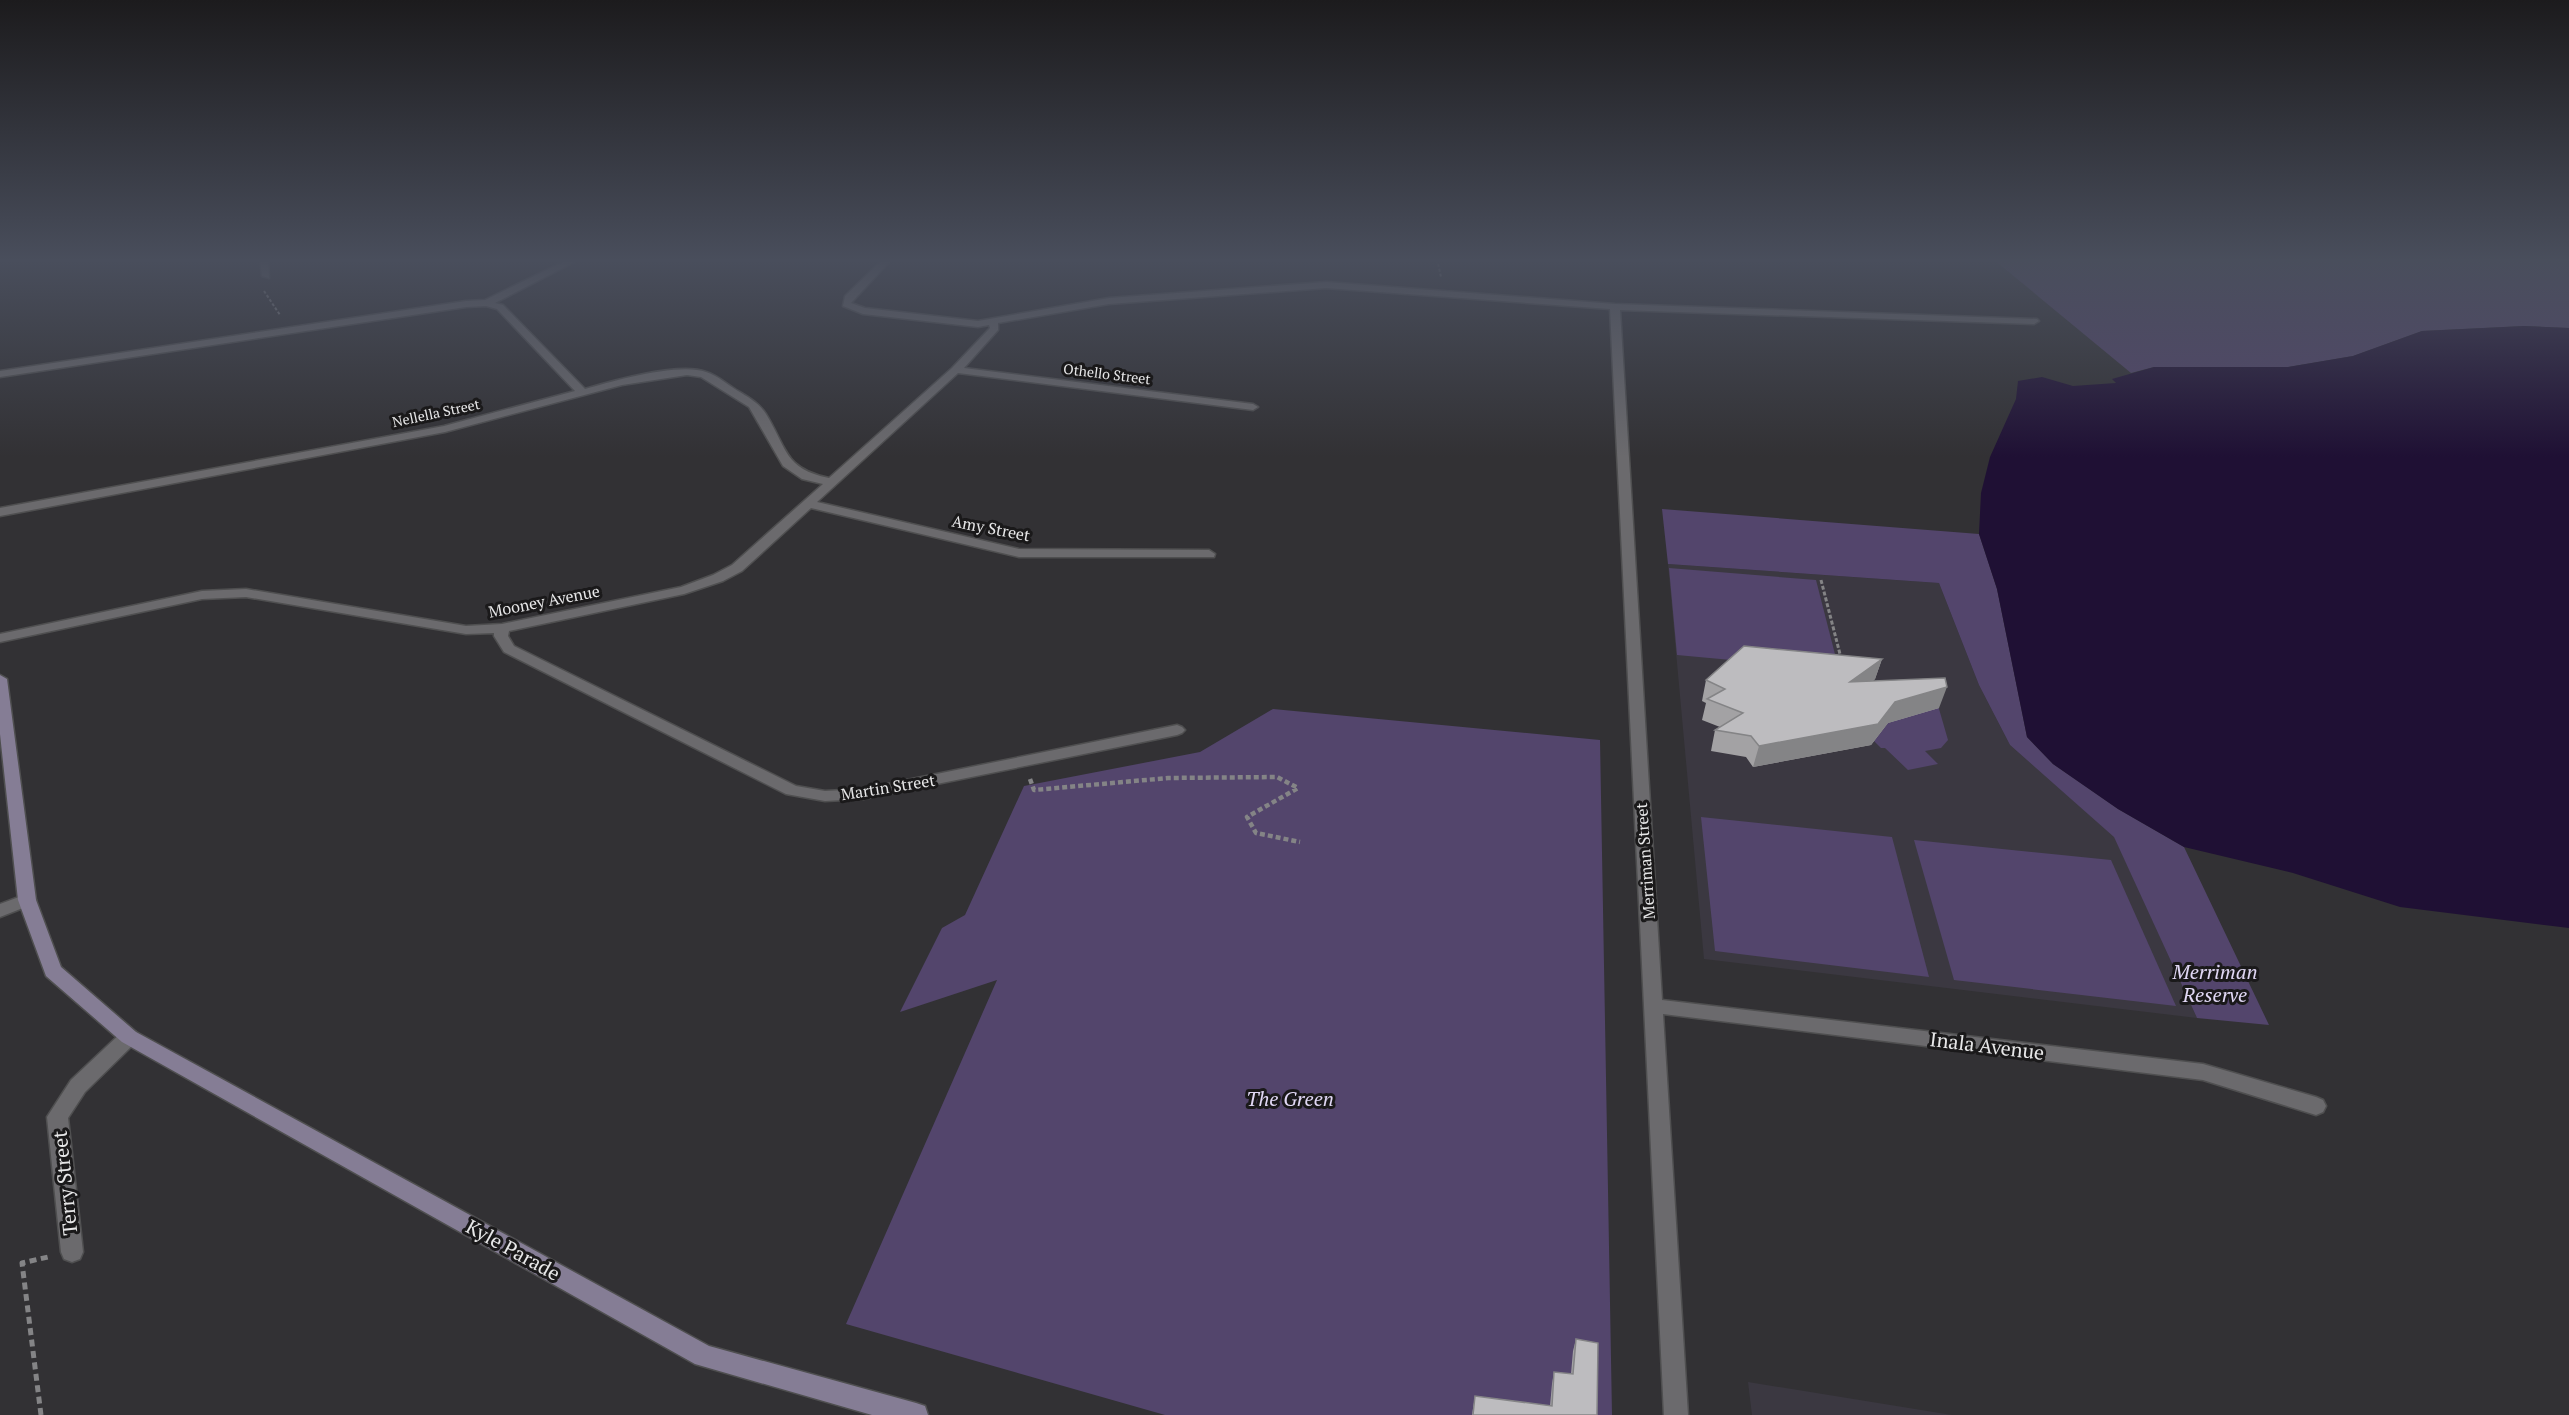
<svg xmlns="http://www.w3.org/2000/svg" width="2569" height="1415" font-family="'PT Serif',serif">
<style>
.built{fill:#3b3841}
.green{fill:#53456c}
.water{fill:#1f1034}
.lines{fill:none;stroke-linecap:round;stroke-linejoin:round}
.street-casing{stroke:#4f4f50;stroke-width:3}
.secondary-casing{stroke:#4f4f50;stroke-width:3}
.path-far3{stroke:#848486;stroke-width:2;stroke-dasharray:3 2;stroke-linecap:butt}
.path-far2{stroke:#848486;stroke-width:3;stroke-dasharray:4 2;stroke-linecap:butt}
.path-far1{stroke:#848486;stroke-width:4.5;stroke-dasharray:5 3;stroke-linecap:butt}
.path{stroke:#848486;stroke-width:5;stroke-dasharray:7 4.5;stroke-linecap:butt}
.street{fill:#6b6a6d;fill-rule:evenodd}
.secondary{fill:#857d95;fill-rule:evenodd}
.wall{fill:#a3a2a4}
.shaded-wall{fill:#848486}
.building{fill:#bdbcbf;stroke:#848486;stroke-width:1.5}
.labels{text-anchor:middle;stroke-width:6;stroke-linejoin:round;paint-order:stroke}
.far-street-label{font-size:14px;fill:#e7e7e8;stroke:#1a191a}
.street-label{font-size:16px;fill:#e7e7e8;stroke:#1a191a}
.near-park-label{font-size:20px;font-style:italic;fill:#e1d8f5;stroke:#1a191a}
.near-street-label{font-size:20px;fill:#e7e7e8;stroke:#1a191a}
</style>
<rect width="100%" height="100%" fill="#323134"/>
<g class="built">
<path d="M1668 564 1939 583 1979 685 2010 745 2114 836 2197 1018 1704 959Z"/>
<path d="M1748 1382 1952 1415H1752Z"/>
</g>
<g class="green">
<path d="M1993 259H2569V328L2524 326 2422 331 2353 356 2288 367H2154L2131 373Z"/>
<path d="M1662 509 1979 534 1997 589 2027 737 2053 764 2118 809 2184 847 2269 1025 2197 1018 2114 837 2010 745 1979 685 1939 583 1668 564Z"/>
<path d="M1669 568 1816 580 1839 670 1677 655Z"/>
<path d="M1935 695 1948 740 1941 748 1925 751 1938 764 1908 770 1885 748H1881L1874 741 1888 723 1906 717Z"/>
<path d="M1273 709 1600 740 1612 1415H1165L846 1324 997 980 900 1012 942 928 965 915 1024 786 1200 752Z"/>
<path d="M1701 817 1892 837 1929 977 1715 951Z"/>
<path d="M1914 840 2111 860 2176 1006 1954 980Z"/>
</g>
<path class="water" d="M2524 326 2569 328V928L2400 907 2293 873 2184 847 2118 809 2053 764 2027 737 1997 589 1979 534 1981 493 1990 457 2016 399 2018 381 2042 377 2073 386 2116 383 2112 379 2154 367H2288L2353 356 2422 331Z"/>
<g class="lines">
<g class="street-casing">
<g id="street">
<path d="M260 259H268L269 278 262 276Z"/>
<path d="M569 259H580L495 303 503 305 585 389C612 381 680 362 706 372 717 375 728 385 738 391 748 397 759 403 766 414 787 448 784 469 829 478L952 368 990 328 989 325 978 327 863 314 843 306 845 296 883 259H892L851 303 865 308 978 321 1109 298 1326 282 1615 304 2037 319 2039 321 2034 324 1620 310 1662 1000 2203 1064 2316 1097 2323 1100 2326 1106 2323 1112 2316 1115 2203 1080 1663 1014 1688 1415H1664L1610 309 1326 288 1109 304 998 323V330L964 368 1253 404 1258 407 1253 410 958 373 817 502 1019 549 1209 550 1215 554 1214 557H1019L811 508 742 571 723 581 684 594 509 631 508 636 514 646 796 786 825 791 863 789 1177 725 1182 727 1185 730 1182 733 1177 735 863 799 825 801 786 794 504 652 494 636V633L466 634 246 597 202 599 0 642V634L202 591 246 589 466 626 502 624 681 587 713 575 732 565 823 484 802 479 783 466 749 407 701 377 687 375 622 385 445 432 0 516V508L444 426 575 391 497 309 486 306 466 307 0 377V371L466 301 485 300Z"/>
<path d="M27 894 33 896 36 900 33 904 0 917V904Z"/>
<path d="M129 1029 136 1032 139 1037 136 1042 85 1092 68 1118 83 1252 80 1259 72 1262 64 1259 61 1252 47 1117 71 1080 122 1032Z"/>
</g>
</g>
<g class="secondary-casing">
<path id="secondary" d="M0 675 7 679 36 900 61 967 136 1032 709 1346 916 1403 925 1406 928 1415H872L695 1364 122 1042 46 976 18 900 0 734Z"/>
</g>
<g class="path-far3">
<path d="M1437 259 1441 277"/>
<path d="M264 291 280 315"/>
</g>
<path class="path-far2" d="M1821 580 1841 658"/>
<path class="path-far1" d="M1030 779 1034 790 1168 778 1277 777 1298 788 1247 817 1256 833 1300 842"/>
<path class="path" d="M41 1415 22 1263 48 1257"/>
<use href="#street" class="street"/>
<use href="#secondary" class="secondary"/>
</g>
<g class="wall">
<path d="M1882 659 1875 679 1873 681 1939 708 1888 723 1871 745 1753 767 1746 757 1711 751 1715 730 1720 727 1702 720 1706 703 1702 701 1706 680Z"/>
<path d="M1576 1339 1597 1415H1472L1475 1396 1550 1406 1552 1384 1554 1372 1571 1374 1573 1351Z"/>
</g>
<g class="shaded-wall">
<path d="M1882 659 1875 679 1844 703 1850 682Z"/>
<path d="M1947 687 1939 708 1888 723 1871 745 1753 767 1759 746 1895 702Z"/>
</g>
<g class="building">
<path d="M1744 646 1882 659 1850 682 1945 678 1947 687 1895 702 1878 724 1759 746 1751 736 1715 730 1743 713 1707 699 1725 689 1706 680Z"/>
<path d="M1576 1339 1598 1343 1597 1415H1473L1475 1396 1552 1406 1554 1372 1573 1374Z"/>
</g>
<linearGradient id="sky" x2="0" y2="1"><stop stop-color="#1c1b1d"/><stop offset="0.57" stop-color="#494e5c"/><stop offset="1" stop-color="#494e5c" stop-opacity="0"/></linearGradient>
<rect width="2569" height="457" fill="url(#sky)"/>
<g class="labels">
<g class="far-street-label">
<text transform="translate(1107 374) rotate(7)" y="5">Othello Street</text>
<text transform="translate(436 413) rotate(-12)" y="5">Nellella Street</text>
</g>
<g class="street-label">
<text transform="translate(991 528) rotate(11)" y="6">Amy Street</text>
<text transform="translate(544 601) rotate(-11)" y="6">Mooney Avenue</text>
<text transform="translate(888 787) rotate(-9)" y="6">Martin Street</text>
<text transform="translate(1645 861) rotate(-94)" y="6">Merriman Street</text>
</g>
<g class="near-park-label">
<text x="2215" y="979">Merriman<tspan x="2215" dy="23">Reserve</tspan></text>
<text x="1290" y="1106">The Green</text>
</g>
<g class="near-street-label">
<text transform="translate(1987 1046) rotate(7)" y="7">Inala Avenue</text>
<text transform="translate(65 1183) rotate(-96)" y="7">Terry Street</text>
<text transform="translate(513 1250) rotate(29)" y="7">Kyle Parade</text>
</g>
</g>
</svg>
